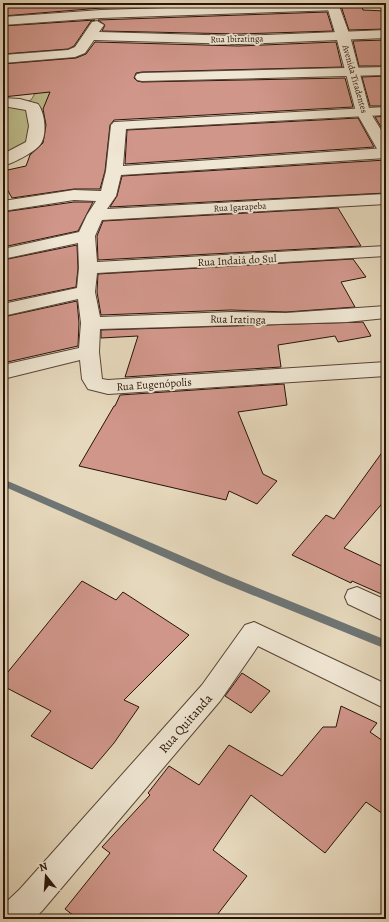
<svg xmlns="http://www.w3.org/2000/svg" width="389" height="922" font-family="Alegreya,serif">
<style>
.green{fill:#bdbc8b;stroke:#73684a}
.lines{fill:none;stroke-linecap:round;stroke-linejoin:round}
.stream{fill:#6e7574;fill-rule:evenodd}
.building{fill:#d0968a;stroke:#291309}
.minor-casing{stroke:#584436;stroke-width:2}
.tertiary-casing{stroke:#584436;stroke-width:2}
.minor{fill:#efe6d3;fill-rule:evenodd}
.tertiary{fill:#efe6d3;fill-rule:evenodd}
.labels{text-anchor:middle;stroke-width:4;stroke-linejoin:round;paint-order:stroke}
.far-street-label{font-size:9px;fill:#291309;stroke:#efe6d3}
.street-label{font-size:11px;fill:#291309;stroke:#efe6d3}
.near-street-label{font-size:13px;fill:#291309;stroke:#efe6d3}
</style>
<rect width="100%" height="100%" fill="#e6d8bc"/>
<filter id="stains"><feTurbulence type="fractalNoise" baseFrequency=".005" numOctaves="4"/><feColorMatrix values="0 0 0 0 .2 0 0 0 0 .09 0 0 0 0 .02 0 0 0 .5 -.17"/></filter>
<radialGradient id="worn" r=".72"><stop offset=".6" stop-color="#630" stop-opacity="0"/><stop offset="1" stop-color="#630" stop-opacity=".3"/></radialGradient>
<path class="green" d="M78 51 109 54 73 149 3 157V105H16L31 100 44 79 64 52Z"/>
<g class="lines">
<path class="stream" d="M3 479 226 575 386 640V649L218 581 3 486Z"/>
</g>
<g class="building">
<path d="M3 3H284L101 8 3 16Z"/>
<path d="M340 3H361L363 10 386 11V29L349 30Z"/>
<path d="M327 12 333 31 239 34 102 31 105 25 98 20Z"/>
<path d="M95 20 91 21 74 46 68 49 3 54V26Z"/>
<path d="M386 40V66H359L353 41Z"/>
<path d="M95 42 239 46 336 42 342 67 142 72 136 73 134 78 137 81 142 82 345 78 353 107 114 120 110 125 105 171 100 189H74L12 198 3 182V171L26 166 30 155 43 143 46 125 43 109 50 92 3 97V64L76 58 86 54Z"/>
<path d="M386 76V106H370L362 77Z"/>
<path d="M386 116V135L375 117Z"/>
<path d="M358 118 374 147 125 164 127 130Z"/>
<path d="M386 160V193L110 207 117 196 122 176Z"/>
<path d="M74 202H93L78 231 3 247V212Z"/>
<path d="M338 208 361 246 98 260 97 236 103 221Z"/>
<path d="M77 245 78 268 76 287 3 302V260Z"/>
<path d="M353 259 366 277 341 282 355 307 286 312 231 310 101 315 97 292 98 274Z"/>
<path d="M77 301 79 323 78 346 3 363V317Z"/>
<path d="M363 322 371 336 338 342 335 336 278 345 281 367 125 377 138 336 101 338V330Z"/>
<path d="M284 384 287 405 238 412 263 474 277 481 257 504 229 491 226 500 79 466 114 406H115L120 395Z"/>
<path d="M386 447V499L344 548 386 568V596L352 581 351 583 292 555 326 515 334 519Z"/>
<path d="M82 581 116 600 123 592 189 635 124 700 139 707 114 743 92 769 31 736 51 711 3 686V678Z"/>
<path d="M242 673 270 691 251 713 225 696Z"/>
<path d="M341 706 377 723 370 732 386 743V816L366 802 325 853 251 795 213 850 247 876 214 919H78L65 909 110 853 102 847 150 795 148 793 169 766 199 785 229 745 282 776 323 727H336Z"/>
</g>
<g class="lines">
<g class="minor-casing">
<g id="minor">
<path d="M334 3 340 7 339 10 101 18 3 25V17L101 10Z"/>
<path d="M97 21 104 25 99 32 239 36 386 30V38L239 44 94 40 85 53 75 57 3 63V55L68 50 75 47 92 22Z"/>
<path d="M386 67V75L142 81 137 80 135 77 137 74 142 73Z"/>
<path d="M3 98 20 99 38 104C45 113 48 137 39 146 33 153 11 164 3 166V154L26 142 29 126 26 110 3 106Z"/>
<path d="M386 107V115L126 129 123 166 386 148V158L121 175 116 196 107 209 386 194V204L102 220 95 236 97 262 386 246V256L97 273 95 292 100 317 231 312 286 313 386 306V318L347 322 100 329 99 352 102 379 108 380 386 362V376L108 394 88 389 82 379 80 360 3 379V365L79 348 81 323 78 299 3 316V304L77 288 79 268 78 243 3 259V249L79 232 87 215 96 201 74 200 3 211V201L74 190 101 191 106 171 111 125 114 122Z"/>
<path d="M357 587 386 600V622L348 604 345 597 348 590Z"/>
<path d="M254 622 386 684V709L258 646 220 701 42 911 34 919H3V905L20 889 202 685 245 625Z"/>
</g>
</g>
<g class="tertiary-casing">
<path id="tertiary" d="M326 3H338L350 36 370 112 386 138V156L380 154 356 112 336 36Z"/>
</g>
<use href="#minor" class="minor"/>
<use href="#tertiary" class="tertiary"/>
</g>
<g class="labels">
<g class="far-street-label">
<text transform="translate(237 39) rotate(-1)" y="3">Rua Ibiratinga</text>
<text transform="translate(355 79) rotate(74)" y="3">Avenida Tiradentes</text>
<text transform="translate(240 207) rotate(-3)" y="3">Rua Igarapeba</text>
</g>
<g class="street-label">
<text transform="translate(237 260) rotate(-3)" y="4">Rua Indaiá do Sul</text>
<text transform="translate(238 319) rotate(1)" y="4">Rua Iratinga</text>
<text transform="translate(154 384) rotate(-4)" y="4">Rua Eugenópolis</text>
</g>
<g class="near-street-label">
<text transform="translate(185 723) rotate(-49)" y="5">Rua Quitanda</text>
</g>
</g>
<rect width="389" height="922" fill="none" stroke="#e6d8bc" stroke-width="16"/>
<rect x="4" y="4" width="381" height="914" fill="none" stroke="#291309" stroke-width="2"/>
<rect x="8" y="8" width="373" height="906" fill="none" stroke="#291309"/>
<g transform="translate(46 876) rotate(343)" stroke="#efe6d3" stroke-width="3" paint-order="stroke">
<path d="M0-3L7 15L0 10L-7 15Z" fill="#291309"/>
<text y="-6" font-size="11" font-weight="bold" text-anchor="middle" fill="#291309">N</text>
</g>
<rect width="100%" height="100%" filter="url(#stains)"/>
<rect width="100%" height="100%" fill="url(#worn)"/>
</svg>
